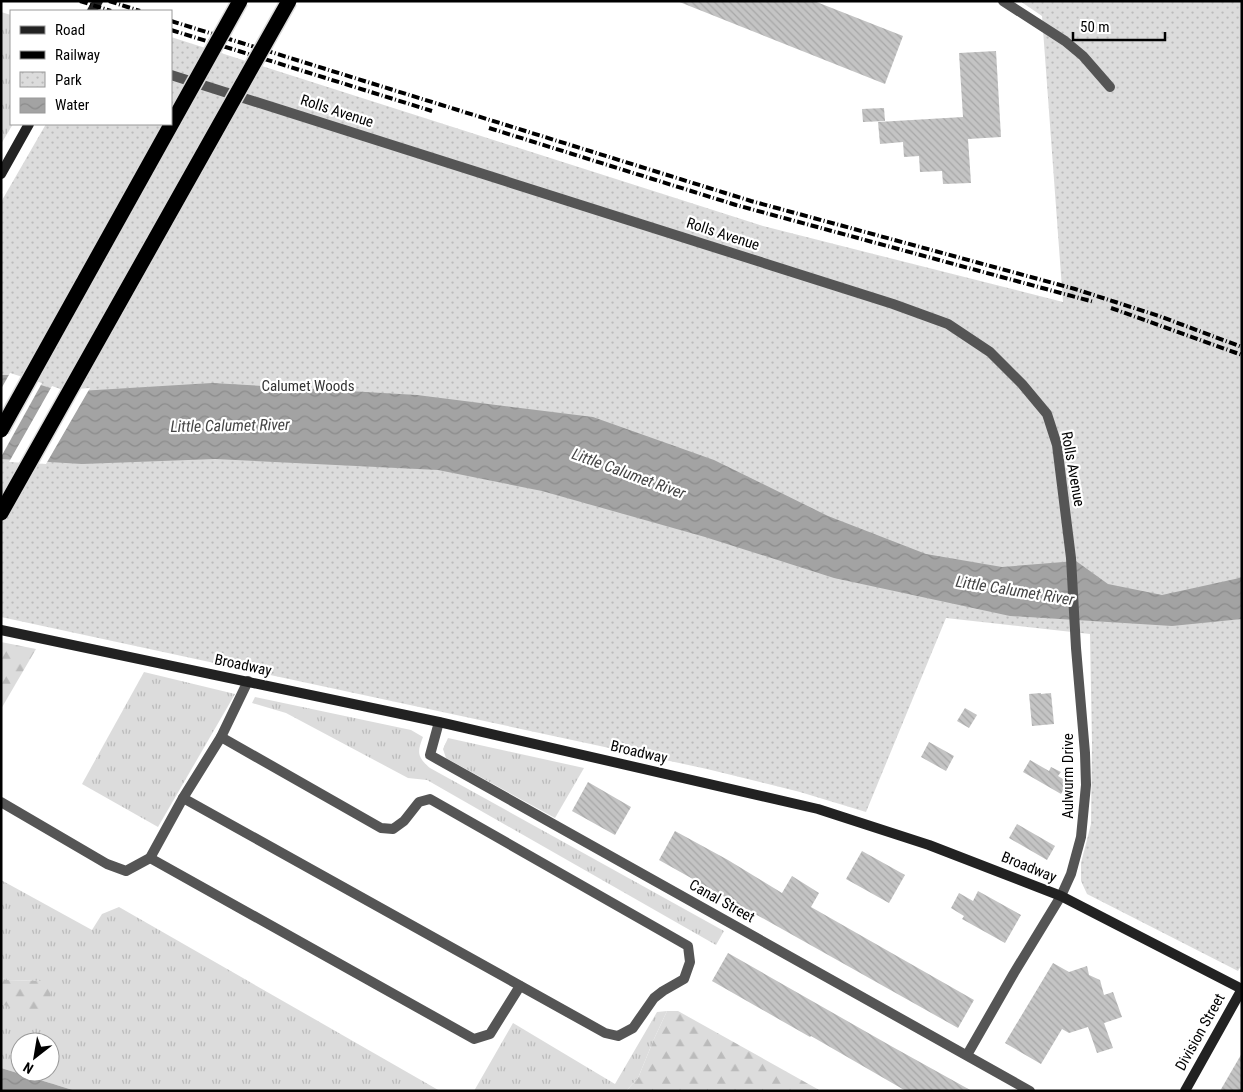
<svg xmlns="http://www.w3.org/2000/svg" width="1243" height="1092" font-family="'Roboto Condensed',sans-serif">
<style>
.grass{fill:url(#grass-tufts);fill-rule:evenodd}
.forest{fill:url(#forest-firs)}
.park{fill:url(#park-dots)}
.water{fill:url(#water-waves)}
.pier{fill:#fff}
.building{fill:url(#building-back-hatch)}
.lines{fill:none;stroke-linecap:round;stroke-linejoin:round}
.street{stroke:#555;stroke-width:10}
.secondary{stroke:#222;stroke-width:10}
.rail{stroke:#000;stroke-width:4;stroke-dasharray:8 2.5 1 2.5;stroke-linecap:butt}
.highway-bridge-casing{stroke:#dbdbdb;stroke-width:18;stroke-linecap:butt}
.highway-bridge{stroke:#000;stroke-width:15}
.labels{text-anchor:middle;stroke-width:4.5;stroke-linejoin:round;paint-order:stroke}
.street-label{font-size:15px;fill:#000;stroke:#fff}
.park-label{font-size:15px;fill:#333;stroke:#fff}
.water-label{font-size:16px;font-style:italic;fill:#444;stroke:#fff}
</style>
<defs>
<pattern id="grass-tufts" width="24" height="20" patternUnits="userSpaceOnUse" patternTransform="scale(1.25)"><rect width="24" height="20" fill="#dcdcdc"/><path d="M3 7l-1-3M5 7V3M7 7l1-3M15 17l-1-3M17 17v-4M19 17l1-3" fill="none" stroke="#bbb"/></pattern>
<pattern id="forest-firs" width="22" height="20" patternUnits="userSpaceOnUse" patternTransform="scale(1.25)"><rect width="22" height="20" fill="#dcdcdc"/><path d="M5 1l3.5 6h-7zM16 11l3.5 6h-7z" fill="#bbb"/></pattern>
<pattern id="park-dots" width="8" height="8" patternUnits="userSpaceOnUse" patternTransform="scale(1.25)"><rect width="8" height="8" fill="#dcdcdc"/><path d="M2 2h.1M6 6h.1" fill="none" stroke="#bbb" stroke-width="1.8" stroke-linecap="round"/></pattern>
<pattern id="water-waves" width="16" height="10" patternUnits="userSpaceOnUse" patternTransform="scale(1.25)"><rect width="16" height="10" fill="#a3a3a3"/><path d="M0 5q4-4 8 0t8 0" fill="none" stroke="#8b8b8b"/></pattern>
<pattern id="building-back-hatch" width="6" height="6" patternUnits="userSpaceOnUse" patternTransform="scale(1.25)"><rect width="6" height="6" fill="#c4c4c4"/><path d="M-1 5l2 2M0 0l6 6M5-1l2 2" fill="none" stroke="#a7a7a7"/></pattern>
</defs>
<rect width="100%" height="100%" fill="#fff"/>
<g class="grass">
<path d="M1 12 11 15V124H13L1 144Z"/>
<path d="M144 672 235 694 158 827 82 784Z"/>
<path d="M255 697 411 730 423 737C417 752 417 757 430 768L724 931 716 945 427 780 408 778 286 713 252 703Z"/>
<path d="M448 738 584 768 555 818 446 758 443 749Z"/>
<path d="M1 880 92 930 102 914 119 907 440 1091H76L1 1068V1004L12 1007 42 981 6 980 1 977ZM20 1042H50V1072H20Z"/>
<path d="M667 1011 654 1039 638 1078 626 1091H474L513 1023 615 1084 657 1012Z"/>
</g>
<g class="forest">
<path d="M1 642 36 649 1 709Z"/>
<path d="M1 977 6 980 42 981 51 989 50 1004 31 1015 1 1004Z"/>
<path d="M667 1011H678L821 1091H626L638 1078 654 1039Z"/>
</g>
<path class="park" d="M1020 1H1242V964L1238 971 1087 894 1081 881V863L1091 824 1092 744 1090 634 946 618 866 812 800 792 707 769 1 617V202L46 124H171V37L763 226 1063 302 1042 16Z"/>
<g class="water">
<path d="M1 375H9L63 392 212 383 417 395 593 417 714 460 828 516 926 554 1002 567 1076 561 1108 584 1162 595 1235 579 1242 577V619L1172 626 1010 616 834 578 705 537 542 491 438 470 215 459 82 464 1 459Z"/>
<path d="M1 1068 76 1091H1Z"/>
</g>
<g class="pier">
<path d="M10 373 42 383 1 457V389Z"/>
<path d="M52 386 63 390 90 388 46 464 9 462Z"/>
</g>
<g class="building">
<path d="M677 1H814L903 36 885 84Z"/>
<path d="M996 51 1001 137 968 139 971 183 943 184 942 171 920 172 919 156 904 157 903 142 880 144 878 122 963 117 959 53Z"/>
<path d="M884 108 885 121 863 122 862 109Z"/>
<path d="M1041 693V694L1051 693 1054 724 1032 726 1029 694Z"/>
<path d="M965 708 977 715 969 728 957 721Z"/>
<path d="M929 742 954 756 946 771 921 757Z"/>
<path d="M1030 760 1049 771 1051 767 1061 772 1058 776 1068 782 1061 794 1023 772Z"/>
<path d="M588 782 631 807 615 835 572 811Z"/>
<path d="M1017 824 1055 846 1047 860 1009 838Z"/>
<path d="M675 831 728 860 782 893 792 876 819 893 811 907 974 1000 958 1028 659 860Z"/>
<path d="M862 851 905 875 889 903 846 879Z"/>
<path d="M978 891 1021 915 1005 943 962 919 964 916 951 908 959 893 973 901Z"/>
<path d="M728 953 891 1046 972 1091H906L811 1036 810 1037 712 981Z"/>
<path d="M1053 963 1069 972 1087 966 1089 975 1100 980 1104 995 1113 992 1122 1017 1104 1023 1113 1048 1097 1053 1088 1027 1069 1033 1062 1029 1041 1064 1005 1043Z"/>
<path d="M1242 1053V1091H1220Z"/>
</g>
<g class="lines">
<g class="street">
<path d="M1003 1 1065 41 1083 56 1110 87"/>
<path d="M171 75 893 304 948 324 990 352 1022 384 1047 414 1057 445 1071 558 1076 648 1085 753 1086 785 1081 837 1071 874 1061 896 1014 973 967 1055"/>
<path d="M439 722 430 755 1030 1091"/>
<path d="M183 798 605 1033 618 1036 633 1028 654 998 663 991 684 979 690 962 688 946 430 799 419 802 404 821 393 829 381 828 221 737"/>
<path d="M1 802 107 864 126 871 150 858 183 798 221 737 248 681"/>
<path d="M150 858 474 1039 490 1034 520 986"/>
</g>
<g class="secondary">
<path d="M92 11 98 1"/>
<path d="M1 174 29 124"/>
<path d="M1 630 439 722 818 809 929 845 1061 896 1242 989"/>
<path d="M1185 1091 1242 989"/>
</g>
<g class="rail">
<path d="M80 1 111 11"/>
<path d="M109 1 140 11"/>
<path d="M171 21 751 201 1075 289 1159 316 1242 347"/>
<path d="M171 30 432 111"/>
<path d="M489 128 736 205 1094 302"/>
<path d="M1111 308 1242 355"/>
</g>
<g class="highway-bridge-casing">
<g id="highway-bridge">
<path d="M1 430 240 1"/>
<path d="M1 513 289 1"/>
</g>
</g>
<use href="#highway-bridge" class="highway-bridge"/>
</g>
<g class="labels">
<g class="street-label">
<text transform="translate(337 111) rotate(18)" y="5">Rolls Avenue</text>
<text transform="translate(723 234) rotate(18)" y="5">Rolls Avenue</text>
<text transform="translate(1073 469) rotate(80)" y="5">Rolls Avenue</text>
<text transform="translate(243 665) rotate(12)" y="5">Broadway</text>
<text transform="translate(639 752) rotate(13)" y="5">Broadway</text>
<text transform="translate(1068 776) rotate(-90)" y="5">Aulwurm Drive</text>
<text transform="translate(1029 867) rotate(22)" y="5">Broadway</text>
<text transform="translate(722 901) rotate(29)" y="5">Canal Street</text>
<text transform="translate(1200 1032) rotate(-61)" y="5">Division Street</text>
</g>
<g class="park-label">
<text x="308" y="391">Calumet Woods</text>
</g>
<g class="water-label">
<text transform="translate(230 425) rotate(-1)" y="6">Little Calumet River</text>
<text transform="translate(629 473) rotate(20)" y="6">Little Calumet River</text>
<text transform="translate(1015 590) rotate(9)" y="6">Little Calumet River</text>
</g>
</g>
<rect width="1243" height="1092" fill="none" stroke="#000000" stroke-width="5"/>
<rect x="10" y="10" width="162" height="115" fill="#ffffff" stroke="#999999"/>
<rect x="20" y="26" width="25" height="8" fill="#222222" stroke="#999999"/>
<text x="55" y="35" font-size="15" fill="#000000">Road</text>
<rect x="20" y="51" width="25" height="8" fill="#000000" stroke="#999999"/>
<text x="55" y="60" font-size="15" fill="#000000">Railway</text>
<rect x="20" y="72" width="25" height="15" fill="url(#park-dots)" stroke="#999999"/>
<text x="55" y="85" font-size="15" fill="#000000">Park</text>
<rect x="20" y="98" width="25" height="15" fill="url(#water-waves)" stroke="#999999"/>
<text x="55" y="110" font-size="15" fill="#000000">Water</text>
<g transform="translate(35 1057) rotate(211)"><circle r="24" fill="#ffffff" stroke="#999999"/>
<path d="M0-4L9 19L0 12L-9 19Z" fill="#000000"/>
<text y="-8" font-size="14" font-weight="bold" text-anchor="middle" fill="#000000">N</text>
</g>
<path d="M1073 32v8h92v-8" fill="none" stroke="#000000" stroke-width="2.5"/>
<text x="1080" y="32" font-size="15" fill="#000000" stroke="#ffffff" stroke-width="4" paint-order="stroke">50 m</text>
</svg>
